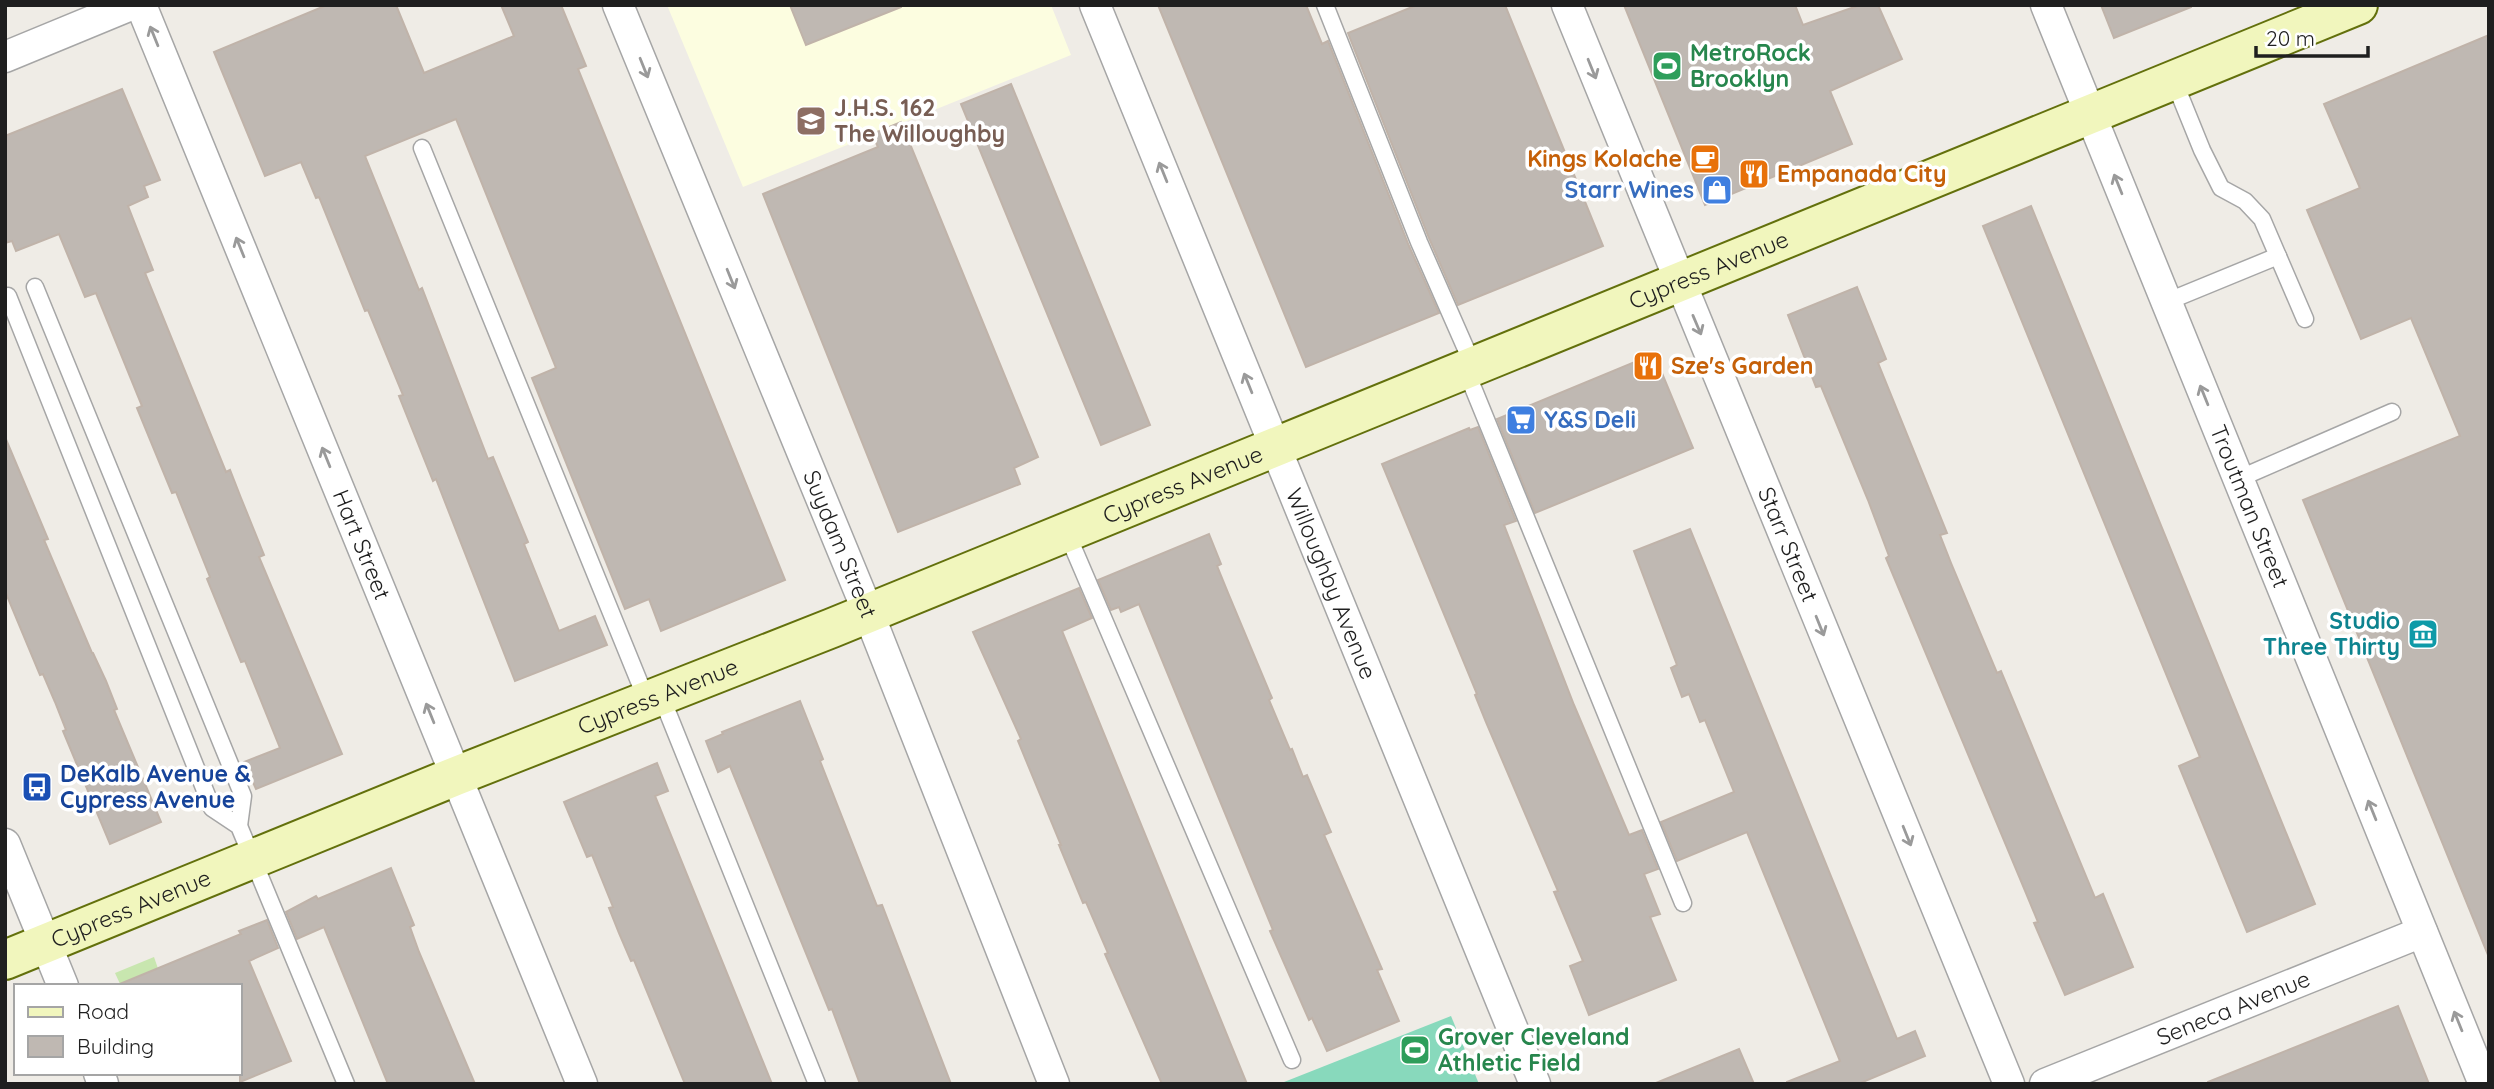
<svg xmlns="http://www.w3.org/2000/svg" width="2494" height="1089" font-family="Quicksand,sans-serif">
<style>
.education{fill:#fcfde0}
.grass{fill:#c8e6af}
.pitch{fill:#88d9bc}
.building{fill:#bfb8b2;stroke:#c0b3a9;stroke-width:2}
.lines{fill:none;stroke-linecap:round;stroke-linejoin:round}
.service-casing{stroke:#a6a6a6;stroke-width:19}
.minor-casing{stroke:#a6a6a6;stroke-width:33}
.secondary-casing{stroke:#63700c;stroke-width:42}
.service{stroke:#fff;stroke-width:16}
.minor{stroke:#fff;stroke-width:30}
.secondary{stroke:#f1f6bd;stroke-width:38}
.oneway{stroke:#9a9a9a}
.labels{text-anchor:middle;stroke-width:7;stroke-linejoin:round;paint-order:stroke}
.leisure-label{font-size:23px;font-weight:bold;fill:#27864d;stroke:#fff;text-anchor:start}
.education-label{font-size:23px;font-weight:bold;fill:#785e54;stroke:#fff;text-anchor:start}
.food-label{font-size:23px;font-weight:bold;fill:#c56008;stroke:#fff;text-anchor:start}
.shop-label{font-size:23px;font-weight:bold;fill:#366cbe;stroke:#fff;text-anchor:end}
.street-label{font-size:23px;fill:#1f1f1f;stroke:#fff}
.culture-label{font-size:23px;font-weight:bold;fill:#0d838f;stroke:#fff;text-anchor:end}
.transit-label{font-size:23px;font-weight:bold;fill:#164399;stroke:#fff;text-anchor:start}
</style>
<rect width="100%" height="100%" fill="#efece6"/>
<path class="education" d="M667 5H1051L1071 55 743 187Z"/>
<path class="grass" d="M154 957 164 986H121L115 973Z"/>
<path class="pitch" d="M1451 1016 1479 1084H1279Z"/>
<g class="building">
<path d="M327 5H396L424 73 514 36 501 5H561L586 66 578 69 785 580 661 631 649 599 625 609 532 378 556 368 456 119 365 156 419 290 422 288 488 459 493 457 528 542 524 544 559 631 595 616 607 645 515 681 436 479 433 481 399 396 403 395 368 310 365 311 319 197 316 198 301 162 265 176 214 52Z"/>
<path d="M790 5H901V7L806 45Z"/>
<path d="M1158 5H1306L1322 44 1328 41 1409 246 1439 313 1306 367Z"/>
<path d="M1417 5H1505L1603 246 1458 305 1429 238 1348 33Z"/>
<path d="M1624 5H1795L1803 25 1860 5H1878L1902 59 1830 91 1852 144 1705 205Z"/>
<path d="M2101 5H2191V7L2114 38Z"/>
<path d="M2489 35V954L2488 955 2303 500 2460 436 2411 318 2361 339 2307 210 2360 188 2324 104Z"/>
<path d="M1011 84 1150 425 1101 445 961 104Z"/>
<path d="M122 89 160 180 144 186 148 197 128 206 153 270 145 273 226 472 230 470 241 498 264 555 259 557 342 754 256 789 244 762 280 748 245 661 241 662 207 579 210 577 176 492 172 493 137 408 142 406 96 293 85 297 59 234 16 251 12 241 5 243V136Z"/>
<path d="M901 122 1038 457 1014 468 1020 484 898 532 763 194 878 147 872 134Z"/>
<path d="M2031 206 2315 904 2247 932 2179 766 2200 757 1983 226Z"/>
<path d="M1857 287 1886 359 1878 363 1947 533 1940 535 1951 563 1997 673 2001 671 2095 898 2103 894 2133 967 2065 995 2034 923 2038 922 2026 893 1886 558 1889 556 1868 500 1821 386 1816 387 1788 315Z"/>
<path d="M1654 354 1693 448 1535 513 1497 419Z"/>
<path d="M1478 427 1516 521 1504 525 1574 705 1629 835 1642 830 1658 869 1644 874 1660 914 1650 917 1676 980 1589 1015 1570 966 1583 961 1554 892 1558 891 1486 722 1475 695 1477 694 1382 464 1469 428 1470 430Z"/>
<path d="M5 437 48 539 44 540 92 653H93L106 681 117 709 114 710 161 822 110 844 63 731 66 730 55 702 43 674 40 675 5 591Z"/>
<path d="M1690 529 1897 1039 1915 1031 1925 1056 1858 1084H1787V1082L1840 1061 1747 832 1677 861 1661 822 1734 792 1705 720 1700 722 1689 694 1682 697 1671 668 1677 665 1634 551Z"/>
<path d="M1209 534 1221 564 1217 566 1228 593 1272 698 1269 700 1290 750 1292 749 1303 777 1307 775 1331 832 1324 835 1382 969 1377 970 1399 1021 1327 1051 1312 1018 1309 1020 1270 931 1273 930 1139 604 1121 612 1119 607 1111 610 1098 580Z"/>
<path d="M1079 588 1092 618 1062 631 1247 1084H1162L1105 954 1108 953 1086 902 1083 903 1059 845H1061L1018 741 1021 739 973 632Z"/>
<path d="M800 701 823 759 820 761 877 906 882 905 951 1084H860L832 1009 829 1010 730 766 718 772 706 741 723 734 722 732Z"/>
<path d="M657 763 668 791 655 796 772 1084H685L634 960 631 961 619 933 609 908 613 907 592 855 587 857 564 802Z"/>
<path d="M391 868 414 925 410 927 419 952 475 1084H388L324 927 297 939 286 912 316 896 318 899Z"/>
<path d="M267 920 278 948 249 961 291 1061 240 1082V986H115L241 934 239 931Z"/>
<path d="M2398 1006 2429 1084H2208V1082Z"/>
<path d="M1739 1049 1754 1084H1656V1083Z"/>
</g>
<g class="lines">
<g class="service-casing">
<g id="service">
<path d="M1325 5 1419 242 1473 365"/>
<path d="M2174 81 2202 150 2221 188 2245 201 2262 219 2305 319"/>
<path d="M422 148 647 701"/>
<path d="M35 287 243 796 239 826"/>
<path d="M8 296 212 808 239 826 346 1084"/>
<path d="M2166 302 2278 256"/>
<path d="M1465 368 1683 903"/>
<path d="M2238 479 2392 412"/>
<path d="M1066 531 1292 1060"/>
<path d="M661 696 817 1084"/>
</g>
</g>
<g class="minor-casing">
<g id="minor">
<path id="s1" d="M141 5 582 1084"/>
<path id="s2" d="M618 5 868 612 1054 1084"/>
<path id="s3" d="M1095 5 1535 1084"/>
<path id="s4" d="M1567 5 2009 1084"/>
<path id="s5" d="M2046 5 2484 1084"/>
<path d="M5 57 131 5"/>
<path d="M5 844 63 986"/>
<path d="M99 1073 103 1084"/>
<path id="s6" d="M2045 1084 2422 932"/>
</g>
</g>
<g class="secondary-casing">
<g id="secondary">
<path id="s7" d="M5 960 456 776 832 628 2358 5"/>
</g>
</g>
<use href="#service" class="service"/>
<use href="#minor" class="minor"/>
<use href="#secondary" class="secondary"/>
</g>
<defs><path id="oneway-shaft" d="M-6 0H5M1.5-3L5.5 0L1.5 3" fill="none" stroke-width="1.6" stroke-linecap="round" stroke-linejoin="round" transform="scale(1.75)"/></defs>
<g class="oneway">
<use href="#oneway-shaft" transform="translate(154 36) rotate(-112)"/>
<use href="#oneway-shaft" transform="translate(644 68) rotate(68)"/>
<use href="#oneway-shaft" transform="translate(1592 69) rotate(68)"/>
<use href="#oneway-shaft" transform="translate(1163 172) rotate(-112)"/>
<use href="#oneway-shaft" transform="translate(2118 184) rotate(-112)"/>
<use href="#oneway-shaft" transform="translate(240 247) rotate(-112)"/>
<use href="#oneway-shaft" transform="translate(731 279) rotate(68)"/>
<use href="#oneway-shaft" transform="translate(1697 325) rotate(67)"/>
<use href="#oneway-shaft" transform="translate(1248 383) rotate(-112)"/>
<use href="#oneway-shaft" transform="translate(2204 395) rotate(-112)"/>
<use href="#oneway-shaft" transform="translate(326 457) rotate(-112)"/>
<use href="#oneway-shaft" transform="translate(1820 626) rotate(68)"/>
<use href="#oneway-shaft" transform="translate(430 713) rotate(-112)"/>
<use href="#oneway-shaft" transform="translate(2372 810) rotate(-112)"/>
<use href="#oneway-shaft" transform="translate(1907 836) rotate(68)"/>
<use href="#oneway-shaft" transform="translate(2458 1021) rotate(-112)"/>
</g>
<defs>
<g id="stadium-square" transform="scale(1.575)"><rect x="-9" y="-9" width="18" height="18" rx="4" fill="#2e9e5b" stroke="#fff"/><path d="M0-5a6.5 5 0 1 0 0 10a6.5 5 0 1 0 0-10ZM-3.5-1.8h7v3.6h-7Z" fill="#fff"/></g>
<g id="school-square" transform="scale(1.575)"><rect x="-9" y="-9" width="18" height="18" rx="4" fill="#8d6e63" stroke="#fff"/><path d="M0-5L7-2L0 1L-7-2ZM-4 1L0 2.5L4 1V4Q0 6-4 4Z" fill="#fff"/></g>
<g id="cafe-square" transform="scale(1.575)"><rect x="-9" y="-9" width="18" height="18" rx="4" fill="#e8710a" stroke="#fff"/><path d="M-5.5-4.5H6V0H3Q3 3.5 0 3.5H-2.5Q-5.5 3.5-5.5 0ZM3-3.2v2h1.7v-2ZM-6 4.5H4V6H-6Z" fill="#fff"/></g>
<g id="restaurant-square" transform="scale(1.575)"><rect x="-9" y="-9" width="18" height="18" rx="4" fill="#e8710a" stroke="#fff"/><path d="M-5-6h1v4h1v-4h1v4h1v-4h1v5L-1.5 .5V6h-2V.5L-5-1ZM5-6V6H3V1.5H1.5Q1.5-4 5-6Z" fill="#fff"/></g>
<g id="shop-square" transform="scale(1.575)"><rect x="-9" y="-9" width="18" height="18" rx="4" fill="#3f7fe0" stroke="#fff"/><path d="M-5-2.5h2.3a2.7 3.5 0 0 1 5.4 0H5L5.5 6h-11ZM-1.5-2.5h3a1.5 2.3 0 0 0-3 0Z" fill="#fff"/></g>
<g id="supermarket-square" transform="scale(1.575)"><rect x="-9" y="-9" width="18" height="18" rx="4" fill="#3f7fe0" stroke="#fff"/><path d="M-6-5.5h2.5l.6 2H6L4.5 2H-2.5L-4.4-4H-6ZM-1.5 3.2a1.3 1.3 0 1 0 .1 0ZM3 3.2a1.3 1.3 0 1 0 .1 0Z" fill="#fff"/></g>
<g id="museum-square" transform="scale(1.575)"><rect x="-9" y="-9" width="18" height="18" rx="4" fill="#0f9aa8" stroke="#fff"/><path d="M0-6L6-3V-2H-6V-3ZM-5-1h2V3h-2ZM-1-1h2V3h-2ZM3-1h2V3H3ZM-6 4H6V6H-6Z" fill="#fff"/></g>
<g id="bus-square" transform="scale(1.575)"><rect x="-9" y="-9" width="18" height="18" rx="4" fill="#1a4fb4" stroke="#fff"/><path d="M-5-6H5V4H4V6H2V4H-2V6H-4V4H-5ZM-3.5-4V0h7V-4ZM-3.5 1.2v1.5H-2V1.2ZM2 1.2v1.5H3.5V1.2Z" fill="#fff"/></g>
</defs>
<g fill-rule="evenodd">
<use href="#stadium-square" x="1667" y="66"/>
<use href="#school-square" x="811" y="121"/>
<use href="#cafe-square" x="1705" y="159"/>
<use href="#restaurant-square" x="1754" y="174"/>
<use href="#shop-square" x="1717" y="190"/>
<use href="#restaurant-square" x="1648" y="366"/>
<use href="#supermarket-square" x="1521" y="420"/>
<use href="#museum-square" x="2423" y="634"/>
<use href="#bus-square" x="37" y="787"/>
<use href="#stadium-square" x="1415" y="1050"/>
</g>
<g class="labels">
<g class="leisure-label">
<text x="1690" y="61">MetroRock<tspan x="1690" dy="26">Brooklyn</tspan></text>
<text x="1438" y="1045">Grover Cleveland<tspan x="1438" dy="26">Athletic Field</tspan></text>
</g>
<g class="education-label">
<text x="834" y="116">J.H.S. 162<tspan x="834" dy="26">The Willoughby</tspan></text>
</g>
<g class="food-label">
<text x="1682" y="167" text-anchor="end">Kings Kolache</text>
<text x="1777" y="182">Empanada City</text>
<text x="1671" y="374">Sze's Garden</text>
</g>
<g class="shop-label">
<text x="1694" y="198">Starr Wines</text>
<text x="1544" y="428" text-anchor="start">Y&amp;S Deli</text>
</g>
<g class="street-label">
<text dy="8" stroke="none"><textPath href="#s7" startOffset="1838">Cypress Avenue</textPath></text>
<text dy="8" stroke="none"><textPath href="#s7" startOffset="1270">Cypress Avenue</textPath></text>
<text dy="8" stroke="none"><textPath href="#s5" startOffset="541">Troutman Street</textPath></text>
<text dy="8" stroke="none"><textPath href="#s2" startOffset="583">Suydam Street</textPath></text>
<text dy="8" stroke="none"><textPath href="#s1" startOffset="583">Hart Street</textPath></text>
<text dy="8" stroke="none"><textPath href="#s4" startOffset="583">Starr Street</textPath></text>
<text dy="8" stroke="none"><textPath href="#s3" startOffset="625">Willoughby Avenue</textPath></text>
<text dy="8" stroke="none"><textPath href="#s7" startOffset="704">Cypress Avenue</textPath></text>
<text dy="8" stroke="none"><textPath href="#s7" startOffset="136">Cypress Avenue</textPath></text>
<text dy="8" stroke="none"><textPath href="#s6" startOffset="203">Seneca Avenue</textPath></text>
</g>
<g class="culture-label">
<text x="2400" y="629">Studio<tspan x="2400" dy="26">Three Thirty</tspan></text>
</g>
<g class="transit-label">
<text x="60" y="782">DeKalb Avenue &amp;<tspan x="60" dy="26">Cypress Avenue</tspan></text>
</g>
</g>
<rect width="2494" height="1089" fill="none" stroke="#1f1f1f" stroke-width="14"/>
<rect x="14" y="984" width="228" height="91" fill="#ffffff" stroke="#a5a5a5" stroke-width="2"/>
<rect x="28" y="1007" width="35" height="10" fill="#f1f6bd" stroke="#a5a5a5" stroke-width="2"/>
<text x="77" y="1019" font-size="21" fill="#1f1f1f">Road</text>
<rect x="28" y="1036" width="35" height="21" fill="#bfb8b2" stroke="#a5a5a5" stroke-width="2"/>
<text x="77" y="1054" font-size="21" fill="#1f1f1f">Building</text>
<path d="M2256 46v10h112v-10" fill="none" stroke="#1f1f1f" stroke-width="3.5"/>
<text x="2266" y="46" font-size="21" fill="#1f1f1f" stroke="#ffffff" stroke-width="5" paint-order="stroke">20 m</text>
</svg>
